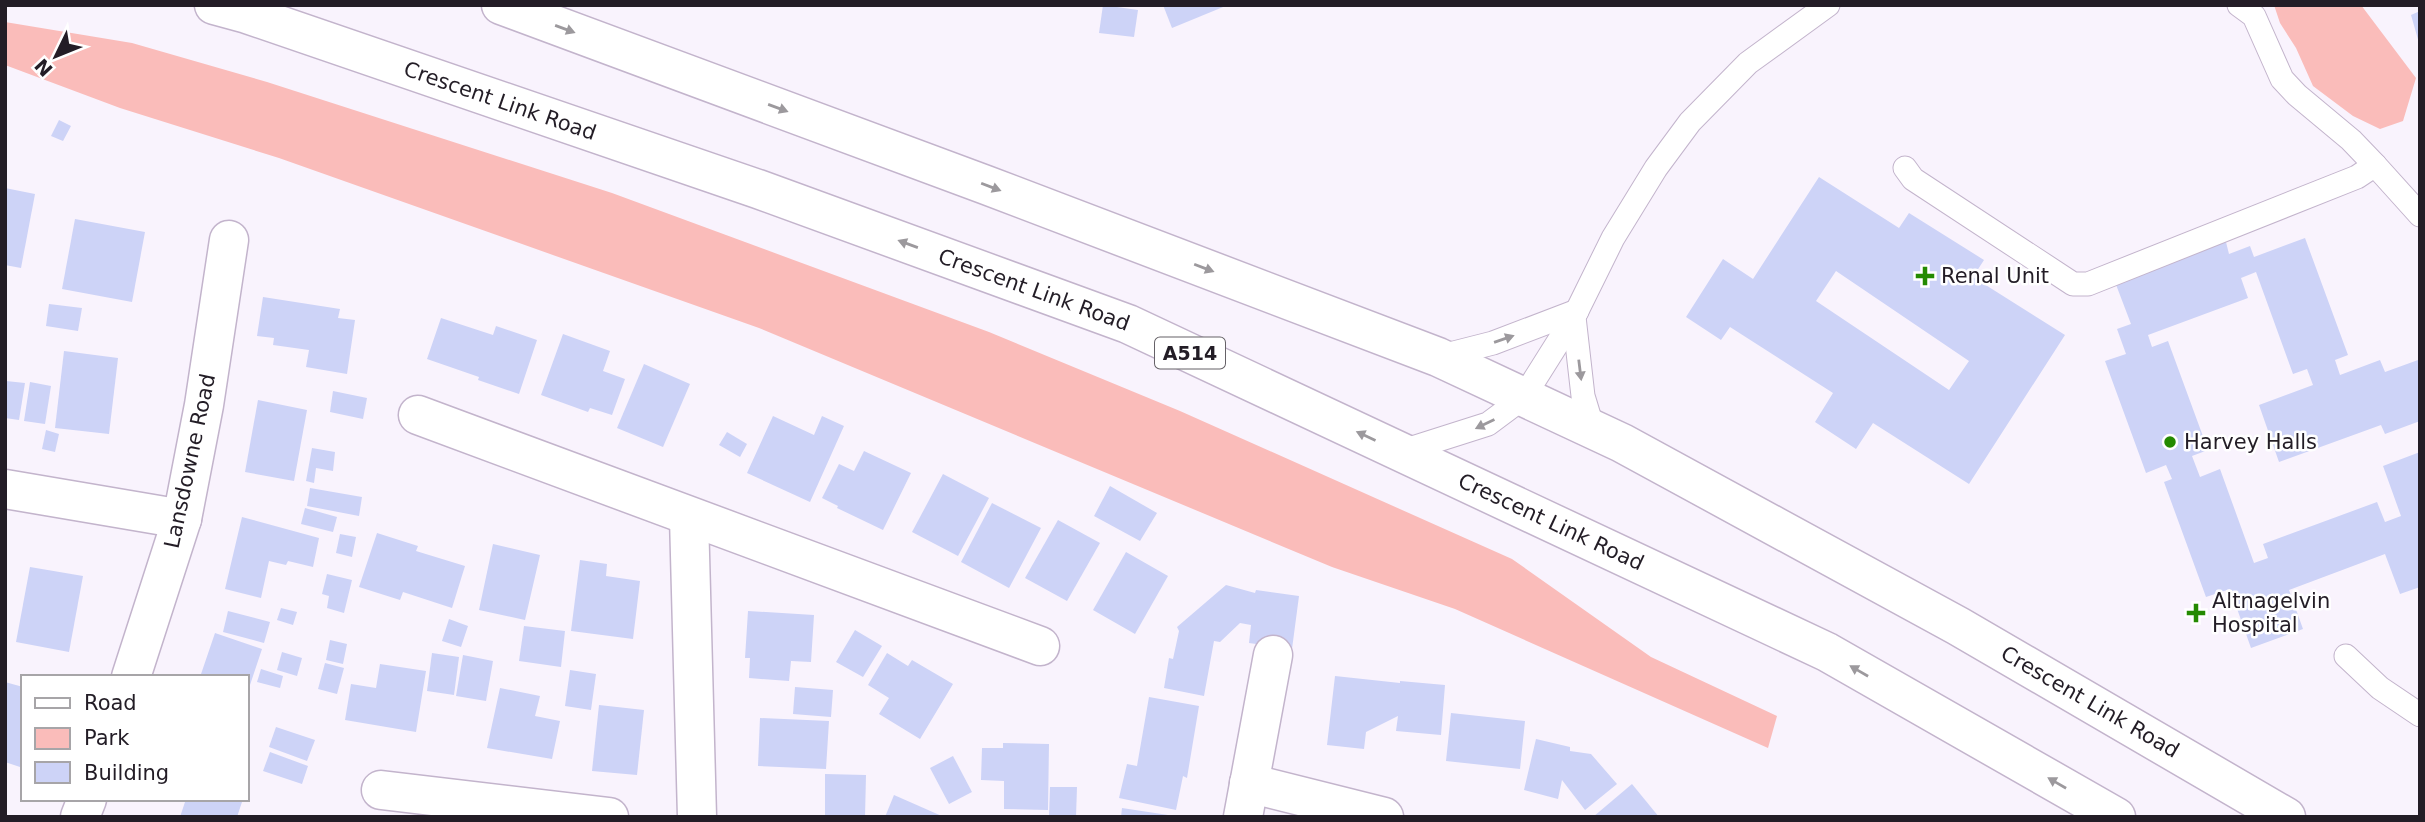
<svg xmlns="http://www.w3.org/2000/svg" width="2425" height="822" font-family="'DejaVu Sans',sans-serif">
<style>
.green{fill:#fabcba}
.building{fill:#cdd3f7;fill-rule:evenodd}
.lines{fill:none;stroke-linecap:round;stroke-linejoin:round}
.service-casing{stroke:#c3b4cc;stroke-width:25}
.minor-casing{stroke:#c3b4cc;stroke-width:41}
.trunk-casing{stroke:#c3b4cc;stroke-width:41}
.service{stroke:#fff;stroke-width:23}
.minor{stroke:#fff;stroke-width:38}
.trunk{stroke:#fff;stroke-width:38}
.oneway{fill:#9c999d}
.poi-dot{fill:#248a01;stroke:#fff;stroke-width:2.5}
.labels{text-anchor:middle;stroke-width:5;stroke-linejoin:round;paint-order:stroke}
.shield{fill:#fff;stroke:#656167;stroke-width:2}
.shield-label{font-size:19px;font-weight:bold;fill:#231d26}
.street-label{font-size:21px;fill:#231d26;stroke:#fff}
.poi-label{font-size:21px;fill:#231d26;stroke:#fff;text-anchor:start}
</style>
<rect width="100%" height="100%" fill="#f9f3fd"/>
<g class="green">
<path d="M2274 5H2361L2416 78 2403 121 2380 129 2353 116 2313 86 2296 48 2280 23Z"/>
<path d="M5 22 132 43 267 82 612 193 989 332 1180 411 1512 559 1651 657 1777 716 1768 748 1455 609 1332 567 759 328 279 158 120 108 5 65Z"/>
</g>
<g class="building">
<path d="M1103 5 1138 10 1134 37 1099 33Z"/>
<path d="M1163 5H1228L1172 28Z"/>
<path d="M2420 11V43H2419L2411 15Z"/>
<path d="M59 120 71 126 63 141 51 136Z"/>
<path d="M1819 177 1899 228 1909 213 1984 260 1973 277 2065 335 1969 484 1873 423 1856 449 1815 422 1833 393 1730 327 1721 340 1686 317 1723 259 1753 279ZM1836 271 1969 361 1949 390 1816 301Z"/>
<path d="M5 188 35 194 21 268 5 265Z"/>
<path d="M75 219 145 232 132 302 62 289Z"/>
<path d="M2305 238 2348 355 2335 360 2340 375 2380 360 2385 372 2418 360 2420 421 2385 434 2381 425 2279 462 2259 405 2313 385 2307 369 2293 374 2256 272 2241 278 2248 298 2148 335 2152 347 2168 341 2208 450 2192 456 2200 477 2220 469 2254 563 2268 558 2263 544 2377 502 2385 522 2401 516 2383 466 2420 452V587L2400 594 2385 554 2289 590 2303 629 2251 648 2230 589 2206 597 2164 482 2172 479 2166 465 2146 473 2105 361 2126 354 2117 329 2131 324 2115 282 2226 242 2229 254 2250 246 2254 257Z"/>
<path d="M263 297 340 309 338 318 355 320 347 374 306 367 309 350 273 345 274 338 257 336Z"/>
<path d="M49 304 82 308 78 331 46 326Z"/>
<path d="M441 318 493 335 496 326 537 340 519 394 478 380 479 377 427 359Z"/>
<path d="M563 334 610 351 603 371 625 379 612 415 590 408 588 412 541 395Z"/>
<path d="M64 351 118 358 109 434 55 428Z"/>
<path d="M644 364 690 384 663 447 617 428Z"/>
<path d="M6 381 25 383 19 420 5 418Z"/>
<path d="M30 382 51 386 45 424 24 421Z"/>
<path d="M333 391 367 398 363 419 330 412Z"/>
<path d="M258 400 307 410 294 481 245 472Z"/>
<path d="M773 416 814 435 822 416 844 426 810 502 747 473Z"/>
<path d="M46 430 59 434 55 452 42 449Z"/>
<path d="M727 432 747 444 740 457 719 445Z"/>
<path d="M312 448 335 452 333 471 316 468 314 483 306 481Z"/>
<path d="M864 451 911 473 883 530 837 508 838 506 822 498 839 464 854 471Z"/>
<path d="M943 474 989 498 958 556 912 532Z"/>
<path d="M1110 486 1157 513 1140 541 1094 516Z"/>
<path d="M310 488 362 497 359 516 307 506Z"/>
<path d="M992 503 1041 528 1009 588 961 562Z"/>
<path d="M305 508 337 517 333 532 301 524Z"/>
<path d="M242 517 319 538 313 567 288 561 286 565 269 561 261 598 225 589Z"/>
<path d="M1058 520 1100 543 1067 601 1025 578Z"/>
<path d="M377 533 418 546 416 551 465 566 452 608 403 592 400 600 359 587Z"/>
<path d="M340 534 356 537 352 557 336 553Z"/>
<path d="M493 544 540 555 525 620 479 610Z"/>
<path d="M1126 552 1168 576 1135 634 1093 610Z"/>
<path d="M580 560 607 564 606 576 640 581 633 639 571 631Z"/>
<path d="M30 567 83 576 69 652 16 642Z"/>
<path d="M327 574 352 580 344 613 327 608 329 596 322 594Z"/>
<path d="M1226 585 1255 593 1256 590 1299 596 1292 649 1249 643 1251 625 1240 623 1220 642 1214 641 1204 696 1164 688 1169 658 1173 659 1179 631 1177 627Z"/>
<path d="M281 608 297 612 293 625 277 620Z"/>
<path d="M228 611 270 622 264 643 223 632Z"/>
<path d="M748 611 814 615 811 662 791 661 789 681 749 678 750 658H745Z"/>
<path d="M449 619 468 626 461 647 442 641Z"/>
<path d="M524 626 565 631 561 667 519 661Z"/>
<path d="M855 630 882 646 863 677 836 662Z"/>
<path d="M215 633 262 649 247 694V677H200Z"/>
<path d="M330 640 347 644 343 664 326 660Z"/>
<path d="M282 652 302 658 297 676 277 670Z"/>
<path d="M432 653 459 657 454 695 427 691Z"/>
<path d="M887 653 908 666 912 660 953 684 920 739 879 714 889 698 868 685Z"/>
<path d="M463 655 493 661 486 701 456 696Z"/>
<path d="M325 663 344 668 337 694 318 689Z"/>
<path d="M380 664 426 671 416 732 345 720 351 684 376 688Z"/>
<path d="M261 669 283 676 280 688 257 682Z"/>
<path d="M570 670 596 674 591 710 565 706Z"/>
<path d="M1335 676 1400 683V681L1445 685 1441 735 1396 731 1398 716 1366 732 1364 749 1327 745Z"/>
<path d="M5 682 23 687V768L5 762Z"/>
<path d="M795 687 833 690 831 717 793 714Z"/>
<path d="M500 688 540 696 535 716 560 721 552 759 487 748Z"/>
<path d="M1149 697 1199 706 1187 778 1183 776 1176 810 1119 798 1127 764 1137 766Z"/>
<path d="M599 705 644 710 637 775 592 771Z"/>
<path d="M1451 713 1525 721 1520 769 1446 761Z"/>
<path d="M760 718 829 721 826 769 758 766Z"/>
<path d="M276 727 315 740 307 761 269 747Z"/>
<path d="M1536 739 1570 747V751L1591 754 1617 784 1585 810 1562 780 1558 799 1524 790Z"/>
<path d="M1003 743 1049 744 1048 810 1004 809V781L981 780 982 748H1003Z"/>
<path d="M270 752 308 766 302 784 263 771Z"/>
<path d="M953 756 972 792 949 804 930 768Z"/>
<path d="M825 774 866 775 865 817H825Z"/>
<path d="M1632 784 1659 817H1593Z"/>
<path d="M1050 787H1077L1076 817H1049Z"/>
<path d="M894 795 944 817H885Z"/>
<path d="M186 799H243L237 817H180Z"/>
<path d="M1122 808 1168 815 1167 817H1121Z"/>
</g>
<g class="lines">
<g class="service-casing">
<g id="service">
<path d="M2239 5 2254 16 2282 79 2297 95 2351 140 2375 165"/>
<path d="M1905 168 1913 179 2073 284H2088L2357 177 2375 165 2420 215"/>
<path d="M1438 357 1493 343 1577 311"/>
<path d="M1593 429 1583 396 1574 317 1613 238 1656 168 1690 122 1748 63 1828 5"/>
<path d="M1400 452 1488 424 1523 398 1574 317"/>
<path d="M2346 656 2380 688 2420 715"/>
</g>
</g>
<g class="minor-casing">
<g id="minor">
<path d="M418 415 1040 646"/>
<path d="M5 489 182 519"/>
<path d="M689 517 697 817"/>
<path d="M131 677 182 519 204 405 229 240"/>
<path d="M1249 783 1384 817"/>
<path d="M381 790 609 817"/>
<path d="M80 817 87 799"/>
<path d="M1243 817 1273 655"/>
</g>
</g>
<g class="trunk-casing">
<g id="trunk">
<path d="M214 5 247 14 758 189 1128 324 1827 652 2116 817"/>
<path d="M501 5 986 185 1438 357 1622 443 1958 626 2286 817"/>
</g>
</g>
<use href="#service" class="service"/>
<use href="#minor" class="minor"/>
<use href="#trunk" class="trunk"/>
</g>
<defs><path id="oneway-solid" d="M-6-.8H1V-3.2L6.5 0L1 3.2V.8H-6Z" transform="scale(1.75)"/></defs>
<g class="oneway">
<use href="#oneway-solid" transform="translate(565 29) rotate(20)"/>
<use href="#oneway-solid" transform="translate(778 108) rotate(20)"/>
<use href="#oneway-solid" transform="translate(991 187) rotate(21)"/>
<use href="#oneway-solid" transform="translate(908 244) rotate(-160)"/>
<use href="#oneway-solid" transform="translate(1204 268) rotate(21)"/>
<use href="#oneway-solid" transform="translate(1504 339) rotate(-19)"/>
<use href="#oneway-solid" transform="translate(1580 370) rotate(83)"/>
<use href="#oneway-solid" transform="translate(1485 424) rotate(154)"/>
<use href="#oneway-solid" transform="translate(1366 436) rotate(-155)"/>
<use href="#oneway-solid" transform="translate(1859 671) rotate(-150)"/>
<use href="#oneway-solid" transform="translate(2057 783) rotate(-150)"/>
</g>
<g class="poi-dot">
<path d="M1921.5 265.5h7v7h7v7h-7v7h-7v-7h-7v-7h7z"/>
<circle cx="2170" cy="442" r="7"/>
<path d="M2192.5 602.5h7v7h7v7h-7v7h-7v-7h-7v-7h7z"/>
</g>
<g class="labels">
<rect class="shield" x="1155" y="337.5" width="70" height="31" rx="5"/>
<g class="shield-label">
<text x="1190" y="360">A514</text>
</g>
<g class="street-label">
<text transform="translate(500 101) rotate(19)" y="7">Crescent Link Road</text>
<text transform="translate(1034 290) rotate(20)" y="7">Crescent Link Road</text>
<text transform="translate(190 461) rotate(-78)" y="7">Lansdowne Road</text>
<text transform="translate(1551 522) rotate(25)" y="7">Crescent Link Road</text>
<text transform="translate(2090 702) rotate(30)" y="7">Crescent Link Road</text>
</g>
<g class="poi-label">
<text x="1941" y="283">Renal Unit</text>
<text x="2184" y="449">Harvey Halls</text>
<text x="2212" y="608">Altnagelvin<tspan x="2212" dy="24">Hospital</tspan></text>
</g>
</g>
<rect width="2425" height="822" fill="none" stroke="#231d26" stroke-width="14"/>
<rect x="21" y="675" width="228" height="126" fill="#ffffff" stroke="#a7a5a8" stroke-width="2"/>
<rect x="35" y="698" width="35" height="10" fill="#ffffff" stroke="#a7a5a8" stroke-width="2"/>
<text x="84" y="710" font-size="21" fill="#231d26">Road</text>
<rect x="35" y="728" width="35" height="21" fill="#fabcba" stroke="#a7a5a8" stroke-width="2"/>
<text x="84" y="745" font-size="21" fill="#231d26">Park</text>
<rect x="35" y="762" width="35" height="21" fill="#cdd3f7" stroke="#a7a5a8" stroke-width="2"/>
<text x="84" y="780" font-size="21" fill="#231d26">Building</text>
<g transform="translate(56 56) rotate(227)" stroke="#ffffff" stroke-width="5" paint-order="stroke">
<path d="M0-5L12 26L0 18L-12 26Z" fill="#231d26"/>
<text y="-10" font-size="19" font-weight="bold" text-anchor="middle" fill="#231d26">N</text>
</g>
</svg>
